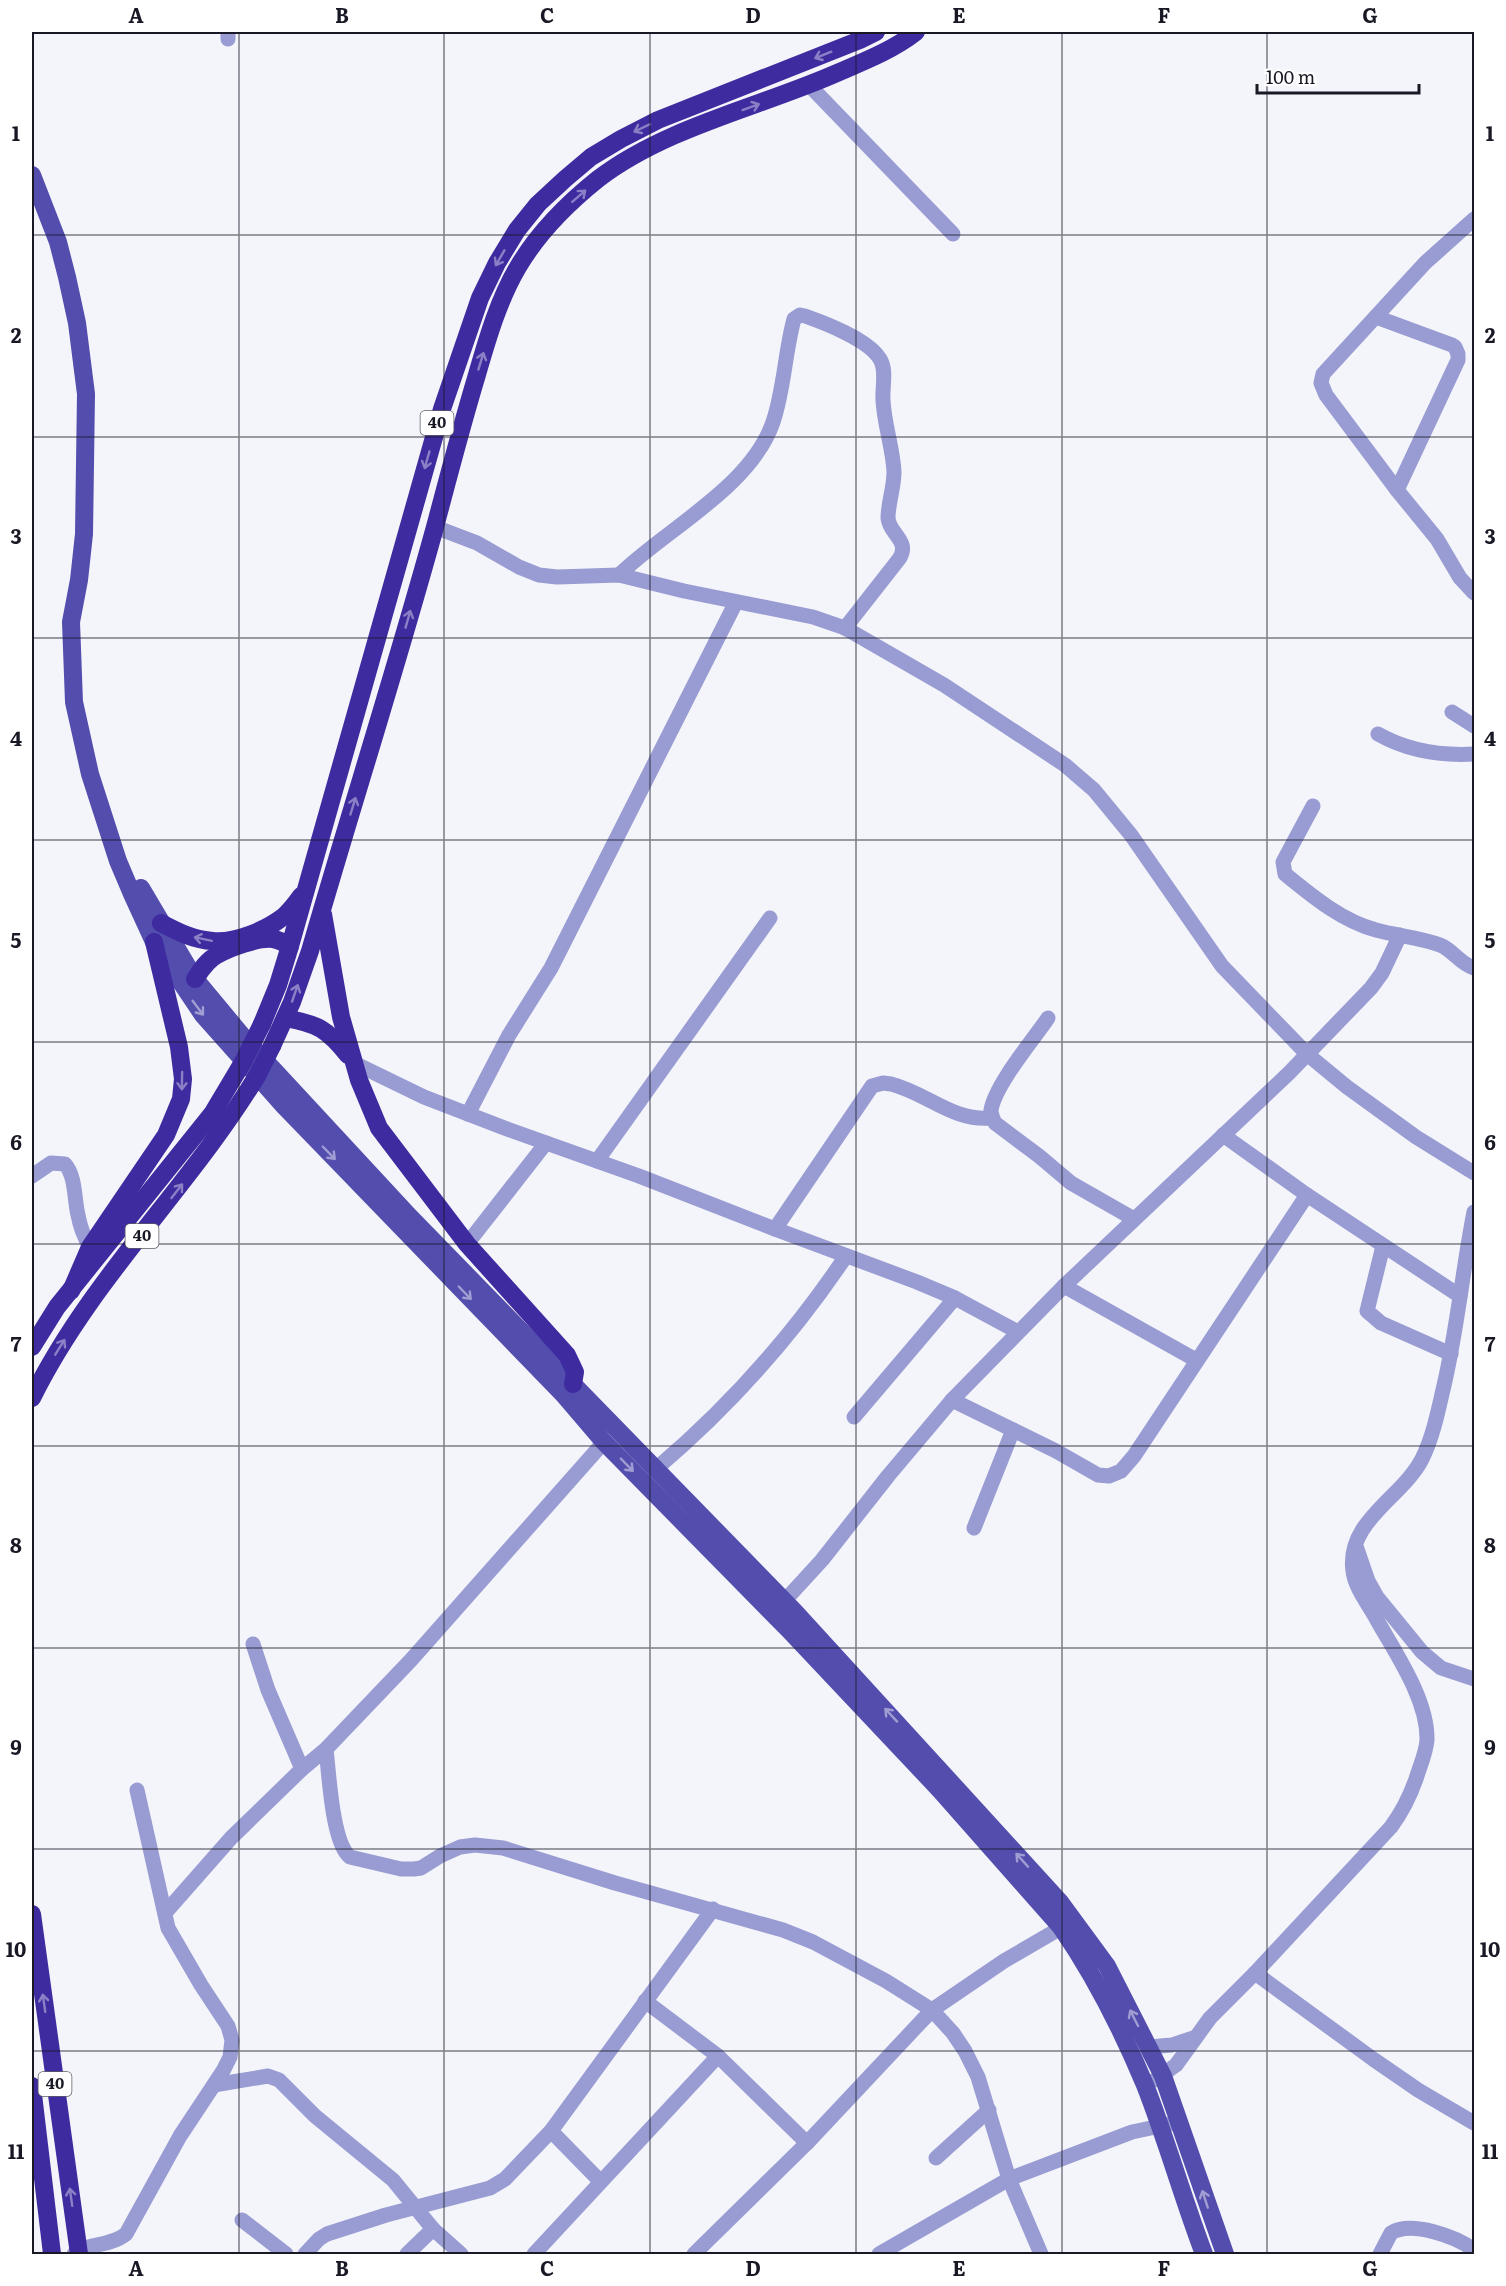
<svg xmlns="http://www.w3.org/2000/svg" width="1506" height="2286" font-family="Literata,serif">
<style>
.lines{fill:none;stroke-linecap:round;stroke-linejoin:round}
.minor{stroke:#999cd2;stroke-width:15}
.major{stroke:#534dae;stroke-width:18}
.highway{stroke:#3e2b9f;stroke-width:18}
.highway-bridge{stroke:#3e2b9f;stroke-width:18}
.oneway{stroke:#8b80c5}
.oneway2{stroke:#a09dd2}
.grid{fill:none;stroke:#181925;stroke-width:1.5;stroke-opacity:0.55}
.labels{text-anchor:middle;stroke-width:5;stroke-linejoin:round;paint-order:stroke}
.shield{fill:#fff;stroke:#5d5e66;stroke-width:1.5}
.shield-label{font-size:15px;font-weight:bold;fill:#181925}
.neatline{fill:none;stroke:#181925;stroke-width:2}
.grid-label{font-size:20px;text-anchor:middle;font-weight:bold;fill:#181925}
</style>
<rect width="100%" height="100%" fill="#f4f4fb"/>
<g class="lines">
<g class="minor">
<path d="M228 32V39"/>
<path d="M809 85 953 234"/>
<path d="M1474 219 1425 263 1323 374 1321 383 1326 395 1397 490 1437 539 1460 578 1474 593"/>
<path d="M1376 317 1452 345 1455 347 1458 354V360L1397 490"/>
<path d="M435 527 477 543 519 567 539 575 557 577 619 575 684 591 813 617 845 628 944 685 1065 765 1094 790 1131 835 1222 966 1307 1054 1347 1087 1416 1137 1474 1173"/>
<path d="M619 575C666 529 751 487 773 422 784 390 785 352 794 319L800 315 805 316C825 323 869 340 880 359 887 370 882 387 883 400 884 424 893 448 894 472 894 488 888 503 888 518 889 534 911 541 899 559L845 628"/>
<path d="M1452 712 1474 726"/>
<path d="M1378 734C1408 751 1439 756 1474 754"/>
<path d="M1313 806 1283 862 1285 874C1312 896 1342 921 1376 930 1397 936 1419 937 1440 945 1453 950 1460 964 1474 968"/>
<path d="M1048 1018C1033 1040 995 1085 991 1110 991 1115 993 1119 995 1123L1039 1156 1071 1183 1134 1219"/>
<path d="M354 1063 424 1097 507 1129 639 1176 775 1229 917 1282 955 1298 1018 1332"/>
<path d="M468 1114 509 1035 551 968 736 602"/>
<path d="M1223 1135 1307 1195 1460 1296"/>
<path d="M597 1161 770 918"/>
<path d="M32 1176 51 1163 65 1164C76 1177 74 1199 78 1215 80 1226 84 1237 90 1247"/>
<path d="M775 1229 872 1086 883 1083 891 1084C927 1093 953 1122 992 1118"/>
<path d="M467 1244 546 1143"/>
<path d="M1383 1246 1367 1311 1381 1323 1451 1354"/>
<path d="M1064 1286 1196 1360"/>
<path d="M952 1400 1056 1451 1098 1475 1109 1476 1121 1471 1134 1456 1307 1195"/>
<path d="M854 1417 955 1298"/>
<path d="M657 1468C730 1406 793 1335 846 1256"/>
<path d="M974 1528 1013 1430"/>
<path d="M1357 1549 1368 1581 1377 1597 1422 1652 1441 1668 1474 1679"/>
<path d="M778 1608 822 1560 888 1476 952 1400 1064 1286 1289 1073 1371 988 1382 973 1400 935"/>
<path d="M253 1644 268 1690 302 1769"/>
<path d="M326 1749C329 1773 332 1843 350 1857L401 1869H414L421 1868 440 1856 460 1847 475 1845 503 1848 615 1883 783 1930 813 1942 886 1981 932 2010 953 2033 965 2051 978 2077 1009 2179 1041 2254"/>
<path d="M165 1913 231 1838 302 1769 326 1749 411 1660 604 1442"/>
<path d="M1255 1973 1373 2059 1418 2090 1474 2123"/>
<path d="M645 2001 718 2056"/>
<path d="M1149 2047 1172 2045 1196 2037"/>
<path d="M1155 2080 1176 2065 1210 2018 1255 1973 1391 1827C1402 1812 1410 1796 1416 1779 1420 1766 1426 1753 1427 1740 1428 1700 1396 1654 1377 1620 1369 1605 1355 1588 1353 1571 1346 1521 1402 1498 1422 1459 1432 1439 1437 1416 1442 1394 1457 1334 1462 1272 1474 1212"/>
<path d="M214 2085 268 2076 279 2080 315 2116 393 2180 433 2229 461 2254"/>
<path d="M551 2131 600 2181"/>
<path d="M936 2158 989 2110"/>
<path d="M242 2220 286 2254"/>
<path d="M74 2254C85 2243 110 2247 126 2234L180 2136 223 2071 230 2057 232 2040 228 2026 201 1985 168 1928 137 1790"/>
<path d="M305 2254 319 2239 327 2234 386 2215 490 2188 505 2179 551 2131 713 1909"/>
<path d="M407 2254 433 2229"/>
<path d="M534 2254 718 2056 807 2143"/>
<path d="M694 2254 807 2143 932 2010 1004 1961 1071 1922"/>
<path d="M879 2254 1009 2179 1132 2132 1170 2124"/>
<path d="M1380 2254 1391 2233C1411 2220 1457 2237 1474 2250"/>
</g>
<g class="major">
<path d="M32 175 58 242 67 277 77 323 86 394 84 534 79 580 71 622 74 702 90 774 118 861 132 894 154 942 203 1015 284 1106 563 1394 604 1442 789 1630 940 1790 1061 1927C1095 1976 1122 2030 1145 2085 1167 2141 1183 2199 1204 2254"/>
<path d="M141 888 195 979 244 1038 410 1217 795 1612 1060 1902 1107 1966 1163 2076 1225 2254"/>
</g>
<g class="highway">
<path d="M323 914 341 1017 359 1080 379 1128 467 1244 567 1355 575 1372 573 1384"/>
<path d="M161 923C178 932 194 940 213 941 235 943 266 930 283 917 290 911 296 903 301 896"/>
<path d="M195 979C201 970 207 960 217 955 229 948 259 937 273 939 279 940 285 943 290 946"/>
<path d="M285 1018C318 1024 327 1029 348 1055"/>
<path d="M262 1024 278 985 290 946 442 409 480 298 497 263 517 230 538 204 565 179 591 157 621 139 658 120 860 40 876 32"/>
<path d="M272 1046 292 1002 310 951C351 809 396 669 435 527 448 478 461 428 476 378 487 340 498 301 518 267 538 233 568 203 598 179 666 127 760 107 837 73 865 61 893 50 916 32"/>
<path d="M71 1291 90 1247 166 1135 181 1099 183 1079 179 1047 154 942"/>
<path d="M32 1347 57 1307 212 1114 243 1062"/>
<path d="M32 1398C90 1280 189 1188 257 1076"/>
<path d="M32 1914 79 2254"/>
<path d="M32 2086 52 2254"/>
</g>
<g class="highway-bridge">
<path d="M243 1062 262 1024"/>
<path d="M257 1076 272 1046"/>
</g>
</g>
<defs><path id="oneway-shaft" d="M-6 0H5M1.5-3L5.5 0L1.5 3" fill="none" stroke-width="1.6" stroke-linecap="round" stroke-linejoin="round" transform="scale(1.5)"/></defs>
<g class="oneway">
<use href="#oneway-shaft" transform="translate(823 55) rotate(158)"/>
<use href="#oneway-shaft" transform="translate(751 107) rotate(-20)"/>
<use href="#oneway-shaft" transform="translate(642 128) rotate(154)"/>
<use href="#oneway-shaft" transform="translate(579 196) rotate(-41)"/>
<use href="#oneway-shaft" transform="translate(500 258) rotate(120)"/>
<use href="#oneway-shaft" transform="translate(481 361) rotate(-73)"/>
<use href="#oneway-shaft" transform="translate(427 460) rotate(106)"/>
<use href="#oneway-shaft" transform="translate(408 619) rotate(-74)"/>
<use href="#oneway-shaft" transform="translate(353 806) rotate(-73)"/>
<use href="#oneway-shaft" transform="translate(203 939) rotate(-168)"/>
<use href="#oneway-shaft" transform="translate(295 993) rotate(-71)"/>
<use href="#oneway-shaft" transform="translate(182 1081) rotate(91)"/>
<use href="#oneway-shaft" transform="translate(177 1191) rotate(-52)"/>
<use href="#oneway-shaft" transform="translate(60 1347) rotate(-58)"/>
<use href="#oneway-shaft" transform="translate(44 2003) rotate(-98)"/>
<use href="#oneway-shaft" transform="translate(71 2197) rotate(-98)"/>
</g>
<g class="oneway2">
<use href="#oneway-shaft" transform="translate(198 1008) rotate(53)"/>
<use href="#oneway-shaft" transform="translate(329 1153) rotate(46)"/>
<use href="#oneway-shaft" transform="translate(465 1293) rotate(46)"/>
<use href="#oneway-shaft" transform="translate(627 1465) rotate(46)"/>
<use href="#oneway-shaft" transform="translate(891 1715) rotate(-133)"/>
<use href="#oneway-shaft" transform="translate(1022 1860) rotate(-132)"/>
<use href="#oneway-shaft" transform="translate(1134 2018) rotate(-117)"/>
<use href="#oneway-shaft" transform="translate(1205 2199) rotate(-108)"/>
</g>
<path class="grid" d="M239 32V2254M444 32V2254M650 32V2254M856 32V2254M1062 32V2254M1267 32V2254M32 235H1474M32 437H1474M32 638H1474M32 840H1474M32 1042H1474M32 1244H1474M32 1446H1474M32 1648H1474M32 1849H1474M32 2051H1474"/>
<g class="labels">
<g class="shield">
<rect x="420.5" y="411" width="33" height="24" rx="4.5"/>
<rect x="125.5" y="1224" width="33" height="24" rx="4.5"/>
<rect x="38.5" y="2072" width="33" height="24" rx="4.5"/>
</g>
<g class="shield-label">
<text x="437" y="428">40</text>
<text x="142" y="1241">40</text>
<text x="55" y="2089">40</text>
</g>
</g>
<rect width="1506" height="2286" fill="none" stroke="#ffffff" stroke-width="66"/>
<path d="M1257 84v9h162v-9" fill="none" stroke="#181925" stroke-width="3"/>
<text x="1266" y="84" font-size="18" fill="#181925" stroke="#ffffff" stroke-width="4.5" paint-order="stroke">100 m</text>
<rect x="33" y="33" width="1440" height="2220" class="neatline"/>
<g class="grid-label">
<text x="136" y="23">A</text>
<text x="342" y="23">B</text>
<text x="547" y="23">C</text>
<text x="753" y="23">D</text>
<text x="959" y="23">E</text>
<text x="1164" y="23">F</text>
<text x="1370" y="23">G</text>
<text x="16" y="141">1</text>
<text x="1490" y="141">1</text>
<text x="16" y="343">2</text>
<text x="1490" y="343">2</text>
<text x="16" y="544">3</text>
<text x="1490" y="544">3</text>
<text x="16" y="746">4</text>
<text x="1490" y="746">4</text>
<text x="16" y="948">5</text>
<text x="1490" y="948">5</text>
<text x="16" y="1150">6</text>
<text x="1490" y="1150">6</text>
<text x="16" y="1352">7</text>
<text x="1490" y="1352">7</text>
<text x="16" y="1553">8</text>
<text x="1490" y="1553">8</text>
<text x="16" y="1755">9</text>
<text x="1490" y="1755">9</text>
<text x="16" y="1957">10</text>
<text x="1490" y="1957">10</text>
<text x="16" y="2159">11</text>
<text x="1490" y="2159">11</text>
<text x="136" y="2276">A</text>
<text x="342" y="2276">B</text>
<text x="547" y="2276">C</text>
<text x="753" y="2276">D</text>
<text x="959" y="2276">E</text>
<text x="1164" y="2276">F</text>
<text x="1370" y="2276">G</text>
</g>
</svg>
